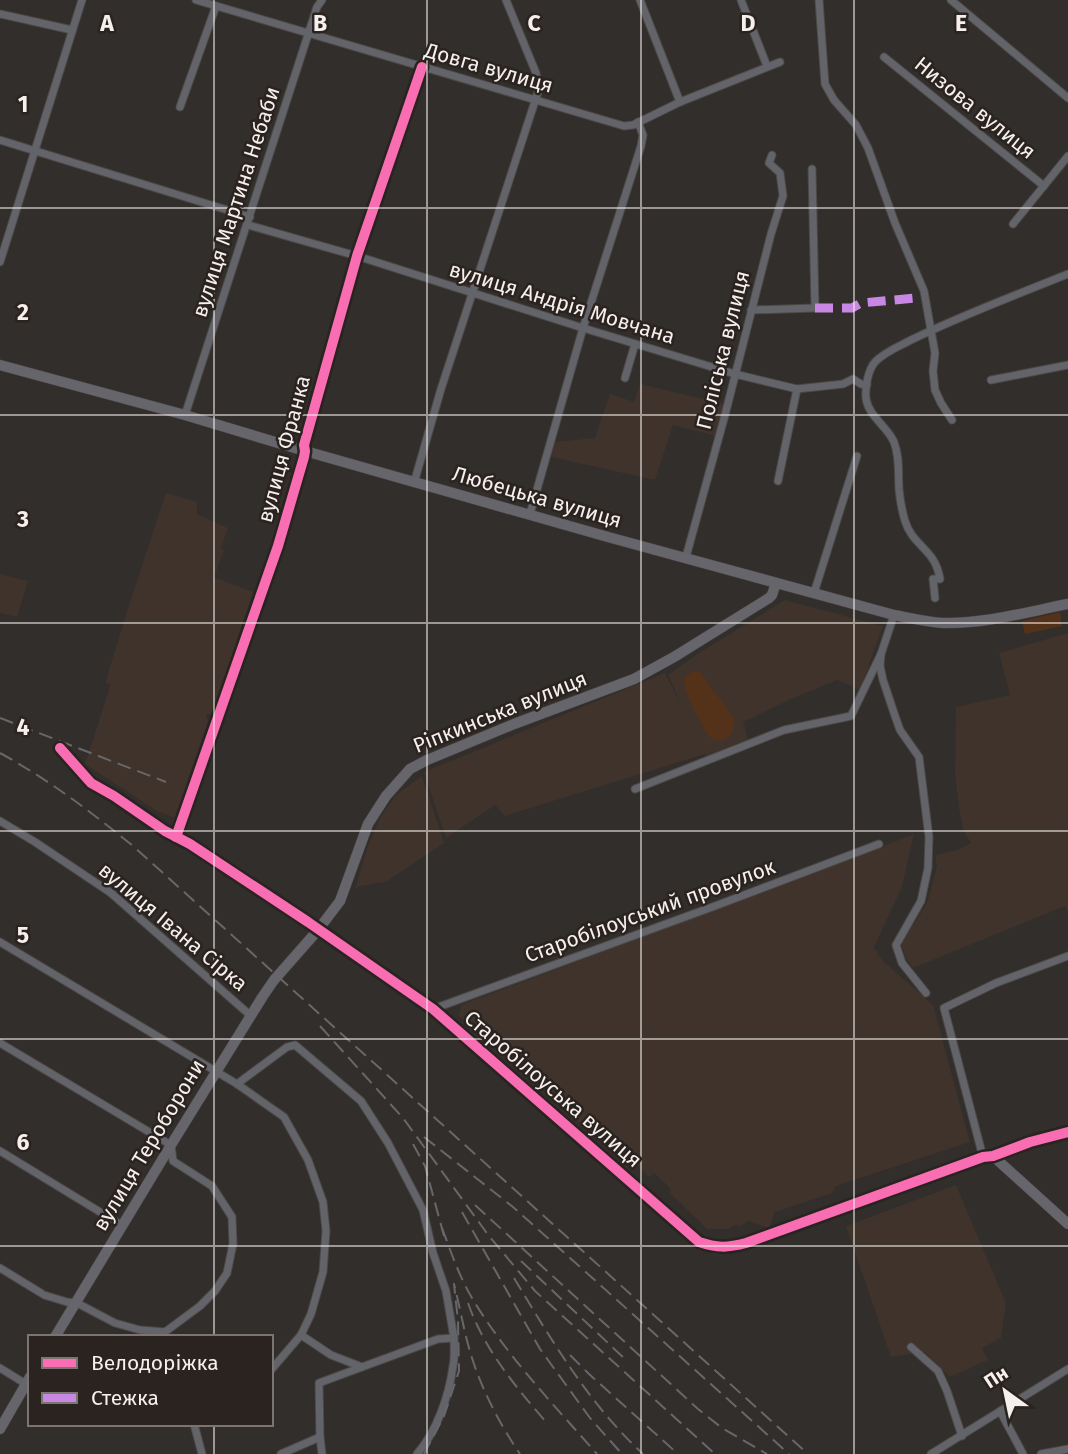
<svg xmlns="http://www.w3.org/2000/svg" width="1068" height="1454" font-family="'Fira Sans',sans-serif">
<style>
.built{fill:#3f332c}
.green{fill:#543119}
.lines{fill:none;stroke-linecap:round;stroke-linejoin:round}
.street-casing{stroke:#4c4947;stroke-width:9}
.secondary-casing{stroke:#4c4947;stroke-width:11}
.street{stroke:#63636a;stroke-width:7}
.secondary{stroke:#66656c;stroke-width:10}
.rail{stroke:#68676a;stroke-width:2;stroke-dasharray:14 7;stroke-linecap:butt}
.quiet{stroke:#c787e3;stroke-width:9;stroke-dasharray:18 9;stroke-linecap:butt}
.cycleway-casing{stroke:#2a231f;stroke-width:15}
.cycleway{stroke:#f96db3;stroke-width:10}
.grid{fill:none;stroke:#f5f0ed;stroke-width:2;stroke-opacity:0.55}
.labels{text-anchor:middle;stroke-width:5;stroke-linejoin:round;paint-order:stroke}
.street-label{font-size:21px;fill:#f5f0ed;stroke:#2a231f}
.grid-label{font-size:23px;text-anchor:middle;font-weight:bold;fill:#f5f0ed;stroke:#2a231f;stroke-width:5;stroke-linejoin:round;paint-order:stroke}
</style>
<rect width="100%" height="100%" fill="#312e2b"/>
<g class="built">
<path d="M640 384 724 404 715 436 673 425 655 480 551 457 555 442 595 438 610 394 634 402Z"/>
<path d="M166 493 197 502V514L228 528 221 548 224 551 214 577 253 592 213 713 206 715 208 721 207 725 175 818 157 811 85 764 108 693 110 684 105 683 131 599Z"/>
<path d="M0 574 28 581 17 617 0 613Z"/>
<path d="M785 600 883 626 860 690 837 680 789 700 743 722 748 739 706 756 705 754 505 816 495 805 446 838 424 772 665 673 682 706 668 675 699 653Z"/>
<path d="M1068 633V912L1065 906 913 968 907 960 901 944 927 903 937 867 935 855 958 850 971 843 963 830 959 808 955 774 956 707 1010 695 999 653Z"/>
<path d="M422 776 444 843 386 882 360 886 355 889 368 846 380 818 396 795Z"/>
<path d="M914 834 902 887 874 947 882 960 933 1005 970 1142 836 1186 832 1193 775 1212 769 1228 748 1221 741 1226 735 1225 728 1229H707L670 1193 671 1189 654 1173 649 1177 598 1128 592 1134 504 1053 459 1016 461 1005 843 862Z"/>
<path d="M956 1185 1006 1303 1001 1338 982 1348 988 1360 950 1377 925 1352 891 1357 846 1226Z"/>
</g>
<g class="green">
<path d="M1060 612 1062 626 1025 634 1022 621Z"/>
<path d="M697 671 701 673 733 717C738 731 727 745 713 739 705 736 682 688 684 680 686 674 691 672 697 671Z"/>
</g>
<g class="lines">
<g class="street-casing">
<g id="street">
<path d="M196 0 624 126 633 125 680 102 780 62"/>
<path d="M640 0 680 102"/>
<path d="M741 0 767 66"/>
<path d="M819 0 825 84 834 100 856 125 868 148 895 223 924 291 935 353 933 371 935 390 941 403 952 420"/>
<path d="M951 0 1068 98"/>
<path d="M0 14 72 30"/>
<path d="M884 57 1044 186"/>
<path d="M180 107 216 6"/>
<path d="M0 140 250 217"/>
<path d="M1013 224 1068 156"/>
<path d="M248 225 357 256 583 328 735 374 797 389 843 384 853 379 861 384 867 385"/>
<path d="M0 262 82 0"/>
<path d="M751 310 815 308 812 169"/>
<path d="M625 378 635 344"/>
<path d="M991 380 1068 365"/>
<path d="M185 415 317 7 322 0"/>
<path d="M778 481 797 389"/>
<path d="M414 483 441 389 538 92V83L536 73 506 0"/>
<path d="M530 514 583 328 641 146 643 135 638 122"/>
<path d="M686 557 725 415 771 234 783 196 780 173 769 163 772 155"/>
<path d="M814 593 857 456"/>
<path d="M935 598 933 579H940C935 548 913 547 905 521 902 511 900 500 899 489 898 473 900 458 894 442 887 426 868 416 866 398 865 387 868 370 875 362 884 352 900 346 911 340 962 315 1016 295 1068 274"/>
<path d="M881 654 880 666 883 680 895 716 900 730 919 757 929 837 928 868 921 901 896 945 902 963 926 993"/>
<path d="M60 748 91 783 114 796 165 831"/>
<path d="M635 789 784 730 851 716 881 654 894 615"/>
<path d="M0 821 35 842 111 893 251 1016"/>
<path d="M176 837 278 546 304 457 305 451 304 445 357 256 422 67"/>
<path d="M0 942 237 1084 284 1117 308 1160 323 1202 326 1231 323 1272 311 1314 301 1335 271 1370"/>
<path d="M433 1009 715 906 879 844"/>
<path d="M0 1043 171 1145 173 1161 212 1186 232 1217 233 1244 227 1273 215 1291 200 1306 165 1332 140 1330 115 1323 77 1303 67 1302 44 1295"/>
<path d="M237 1084 287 1047 295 1045 361 1101 388 1143 423 1210 433 1253 446 1291 454 1338 438 1339 362 1367 331 1355 301 1335"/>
<path d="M0 1151 123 1226"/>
<path d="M993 1156 1030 1142 1068 1132"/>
<path d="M983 1157 944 1008 996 983 1068 956"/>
<path d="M0 1268 41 1293"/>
<path d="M911 1347 938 1371 947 1391 962 1436"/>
<path d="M0 1368 29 1386"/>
<path d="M1000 1411 1023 1454"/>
<path d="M194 1424 202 1454"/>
<path d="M320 1437 319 1383 362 1367"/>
<path d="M281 1454 320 1437 322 1454"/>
<path d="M417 1454C437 1431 449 1396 453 1366 455 1357 454 1347 454 1338"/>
<path d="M931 1454 1068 1369"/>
<path d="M1041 1454 1068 1449"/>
</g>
</g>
<g class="secondary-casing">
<g id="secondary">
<path d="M0 365 185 415 305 451 608 537 894 615C910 618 927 622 943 623 985 624 1027 612 1068 604"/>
<path d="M165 831 190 844 308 922 433 1009 699 1242 715 1248 733 1247 983 1157 993 1156 1068 1224"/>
<path d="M55 1337 171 1145 263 996 274 980 318 930 340 901 368 824 386 796 410 769 427 760 514 724 634 679 674 657 769 598 772 595 776 583"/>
<path d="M0 1429 30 1377"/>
</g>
</g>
<use href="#street" class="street"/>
<use href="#secondary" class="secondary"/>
<g class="rail">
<path d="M0 718 166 782"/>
<path d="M0 753C49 780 90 811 133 846L808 1454"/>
<path d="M320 1026 403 1118 489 1236 535 1291 715 1454"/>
<path d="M424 1137 513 1207 789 1454"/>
<path d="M413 1144 425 1166 444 1236"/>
<path d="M475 1205 698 1409 722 1428 767 1454"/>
<path d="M462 1212 540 1349 590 1418 622 1454"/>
<path d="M442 1228C451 1252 459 1276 472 1298 506 1355 553 1404 597 1454"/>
<path d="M521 1261 625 1359"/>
<path d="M514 1278C552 1341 589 1404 643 1454"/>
<path d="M468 1303C484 1349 515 1386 546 1422"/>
<path d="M570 1355 589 1374 678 1454"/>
<path d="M424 1454 444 1416 459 1371 458 1321 454 1284C460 1307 464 1332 471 1355 482 1390 499 1423 520 1454"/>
</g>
<path class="quiet" d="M815 308H852L861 303 916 298"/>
<g class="cycleway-casing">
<g id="cycleway">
<path d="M60 748 91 783 114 796 165 831 190 844 308 922 433 1009 699 1242C717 1248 727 1248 746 1243L983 1157 993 1156 1030 1142 1068 1132"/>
<path d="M176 837 278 546 304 457 305 451 304 445 357 256 422 67"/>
</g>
</g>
<use href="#cycleway" class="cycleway"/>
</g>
<path class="grid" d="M214 0V1337M427 0V1454M641 0V1454M854 0V1454M0 208H1068M0 415H1068M0 623H1068M0 831H1068M0 1039H1068M0 1246H1068M214 1424V1454"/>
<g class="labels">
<g class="street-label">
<text transform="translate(489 68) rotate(16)" y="7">Довга вулиця</text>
<text transform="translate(975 108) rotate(39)" y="7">Низова вулиця</text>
<text transform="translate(236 202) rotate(-72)" y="7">вулиця Мартина Небаби</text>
<text transform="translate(562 303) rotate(17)" y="7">вулиця Андрія Мовчана</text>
<text transform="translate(723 350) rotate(-76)" y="7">Поліська вулиця</text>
<text transform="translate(284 449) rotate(-75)" y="7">вулиця Франка</text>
<text transform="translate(537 497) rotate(16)" y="7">Любецька вулиця</text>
<text transform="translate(500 712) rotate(-22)" y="7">Ріпкинська вулиця</text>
<text transform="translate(650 911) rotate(-20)" y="7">Старобілоуський провулок</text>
<text transform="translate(173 927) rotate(40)" y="7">вулиця Івана Сірка</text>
<text transform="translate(553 1089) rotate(41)" y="7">Старобілоуська вулиця</text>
<text transform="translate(149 1145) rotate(-59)" y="7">вулиця Тероборони</text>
</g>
</g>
<g class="grid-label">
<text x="107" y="31">A</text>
<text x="320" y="31">B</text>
<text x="534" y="31">C</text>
<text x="748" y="31">D</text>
<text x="961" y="31">E</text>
<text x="23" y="112">1</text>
<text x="23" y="320">2</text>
<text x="23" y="527">3</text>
<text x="23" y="735">4</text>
<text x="23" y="943">5</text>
<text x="23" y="1150">6</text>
</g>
<rect x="28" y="1335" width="245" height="91" fill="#2a231f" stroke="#7b7571" stroke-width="2"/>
<rect x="42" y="1358" width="35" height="10" fill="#f96db3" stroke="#7b7571" stroke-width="2"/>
<text x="91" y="1370" font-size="21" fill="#f5f0ed">Велодоріжка</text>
<rect x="42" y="1393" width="35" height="10" fill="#c787e3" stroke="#7b7571" stroke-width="2"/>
<text x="91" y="1405" font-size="21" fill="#f5f0ed">Стежка</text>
<g transform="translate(1005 1391) rotate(327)" stroke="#2a231f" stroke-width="5" paint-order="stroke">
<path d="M0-5L12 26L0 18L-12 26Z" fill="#f5f0ed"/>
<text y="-10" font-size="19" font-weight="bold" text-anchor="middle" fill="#f5f0ed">Пн</text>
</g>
</svg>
